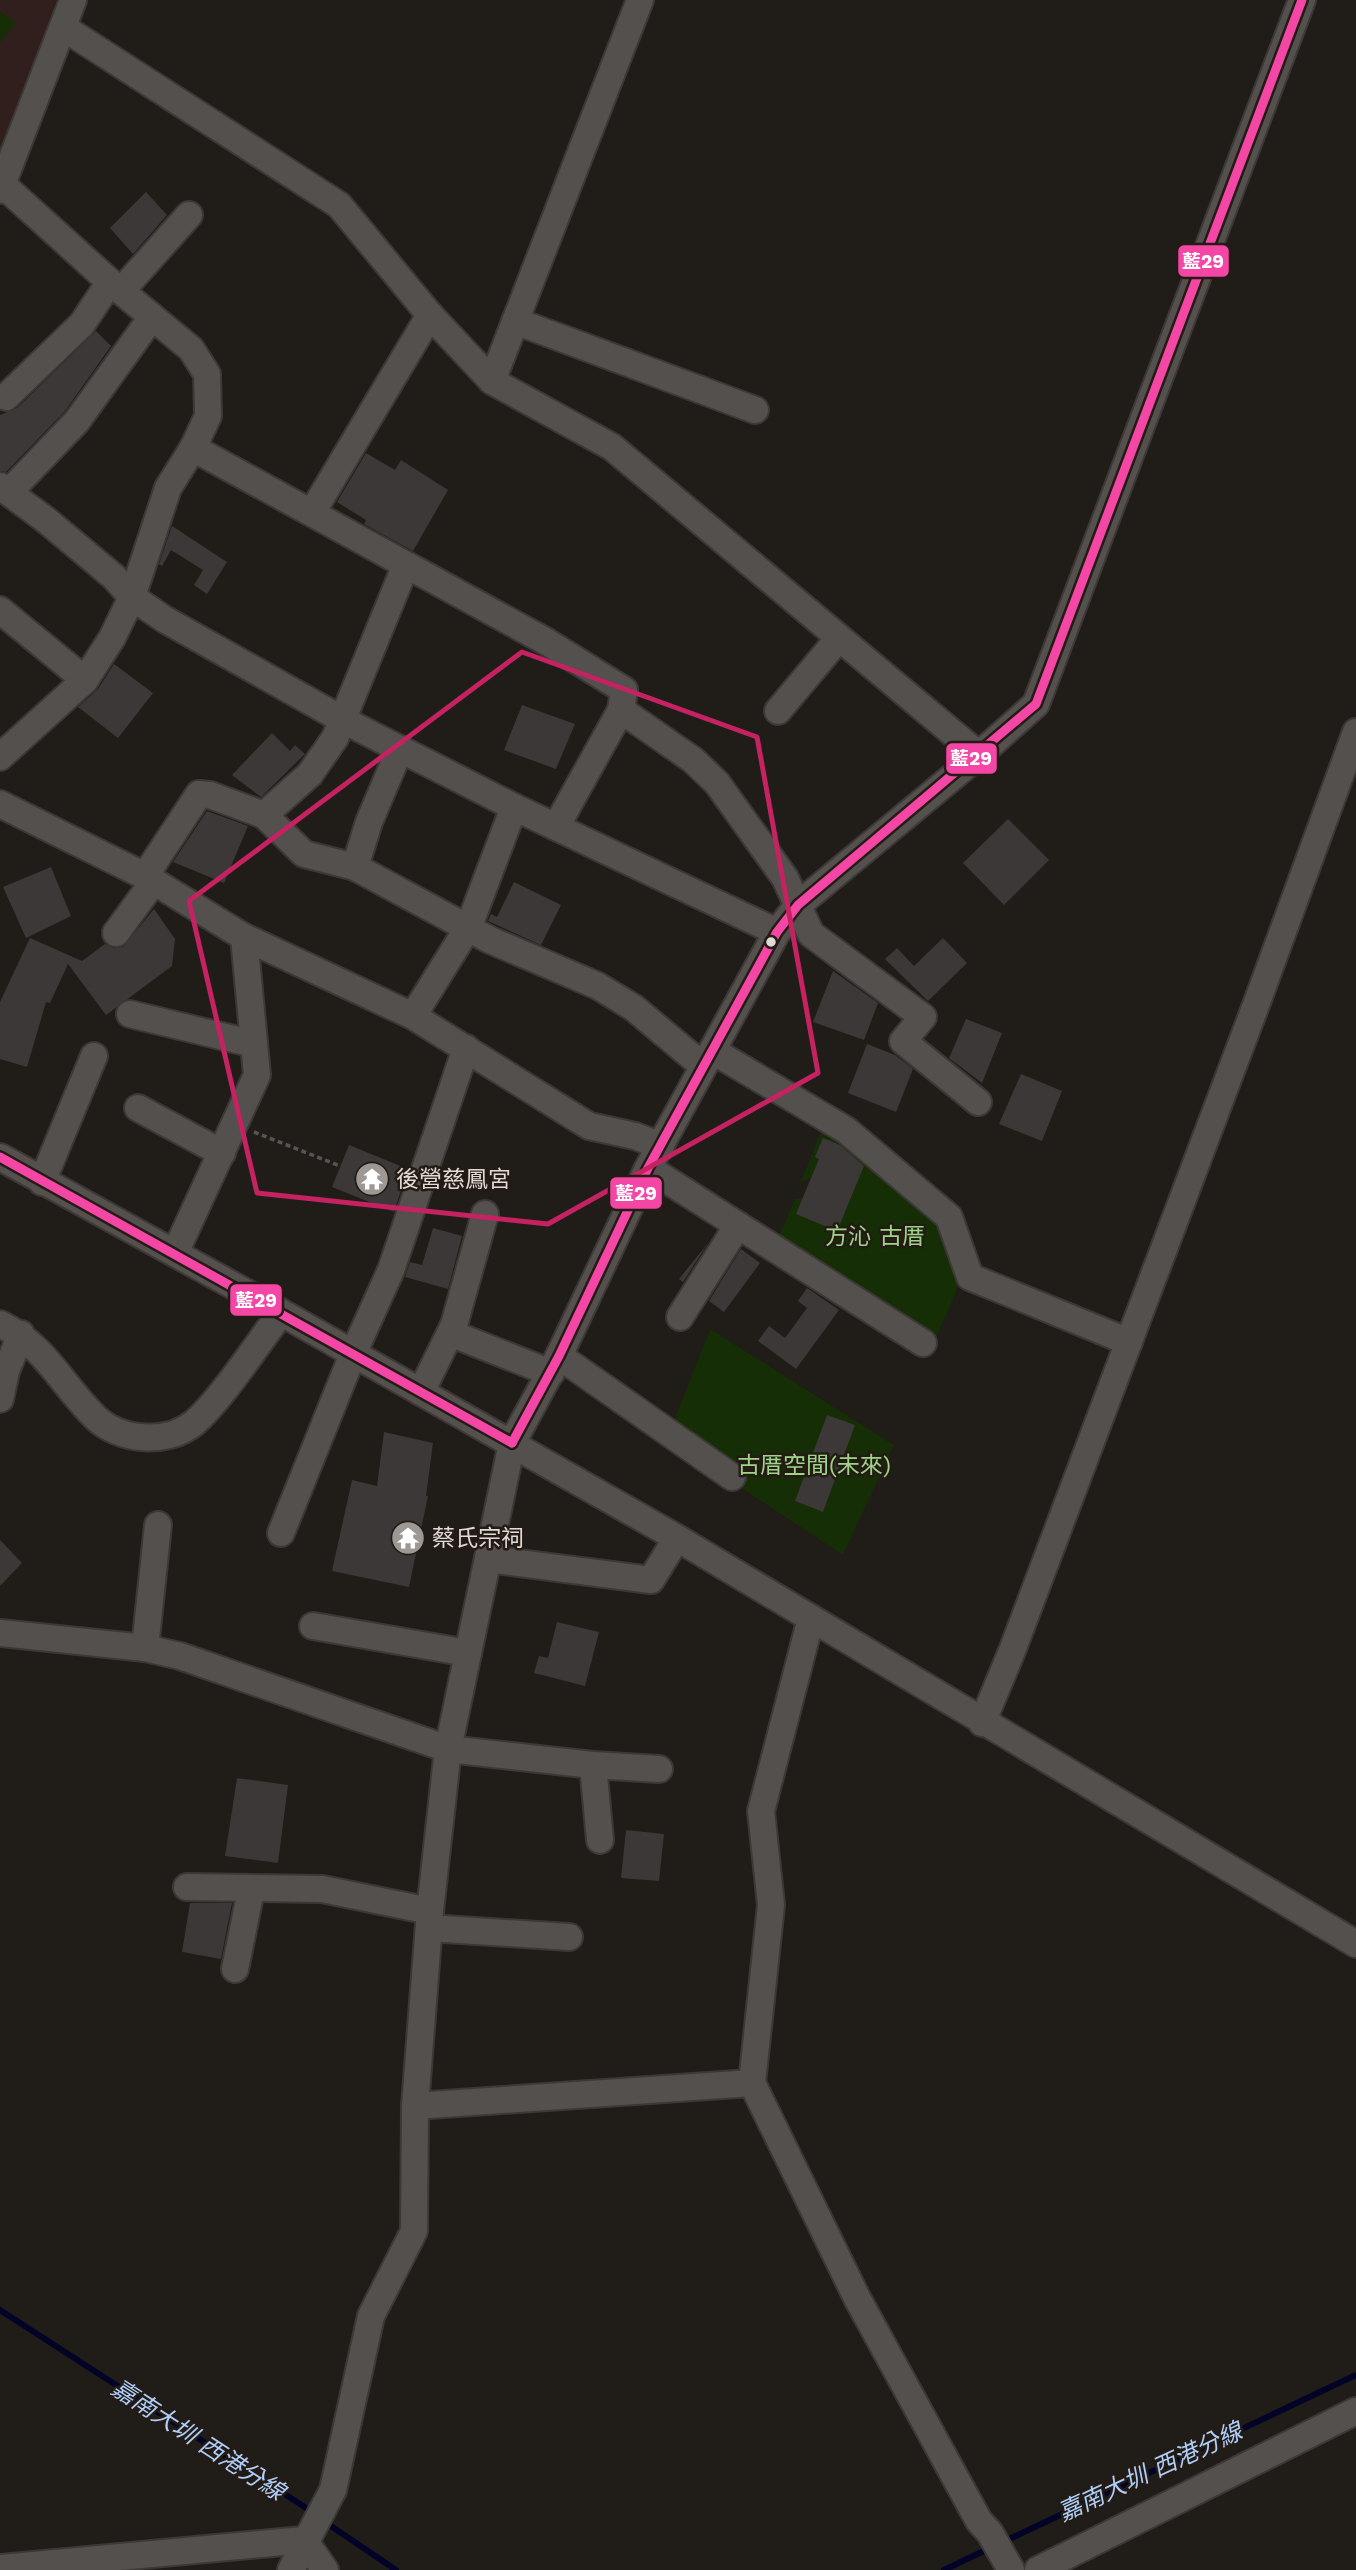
<svg xmlns="http://www.w3.org/2000/svg" width="1356" height="2570" font-family="'Work Sans','Noto Sans TC',sans-serif">
<style>
.education{fill:#301f1c}
.green{fill:#152e05}
.lines{fill:none;stroke-linecap:round;stroke-linejoin:round}
.stream{stroke:#030327;stroke-width:6}
.building{fill:#3c3838}
.minor-casing{stroke:#3d3836;stroke-width:30}
.path{stroke:#575452;stroke-width:3.5;stroke-dasharray:5 3.5;stroke-linecap:butt}
.minor{stroke:#53504d;stroke-width:26}
.bus-1-casing{stroke:#241b15;stroke-width:14}
.bus-1{stroke:#f346a5;stroke-width:9}
.marked{fill:none;stroke:#c42261;stroke-width:5;stroke-linejoin:round}
.bus-dot{fill:#e1dad6;stroke:#241b15;stroke-width:2.5}
.labels{text-anchor:middle;stroke-width:5;stroke-linejoin:round;paint-order:stroke}
.poi-label{font-size:23px;fill:#e1dad6;stroke:#241b15;text-anchor:start}
.park-label{font-size:23px;fill:#9ed487;stroke:#241b15}
.water-label{font-size:24px;font-style:italic;fill:#adcffb;stroke:#241b15}
.line-badge{stroke:#241b15;stroke-width:2.5}
.badge-label{font-size:19px;text-anchor:middle;font-weight:bold;fill:#fff}
</style>
<rect width="100%" height="100%" fill="#201c18"/>
<path class="education" d="M0 0H56L0 160Z"/>
<g class="green">
<path d="M0 11 16 23 0 42Z"/>
<path d="M824 1124 946 1225 963 1275 933 1345 777 1241 795 1199 802 1198 823 1206 831 1186 811 1178 801 1182Z"/>
<path d="M710 1329 894 1445 843 1555 667 1439Z"/>
</g>
<g class="lines">
<g class="stream">
<path d="M0 2310 314 2513"/>
<path d="M325 2522 396 2570"/>
<path d="M1003 2542 1356 2375"/>
<path d="M944 2570 990 2548"/>
</g>
</g>
<g class="building">
<path d="M146 192 167 215 133 254 110 228Z"/>
<path d="M96 331 111 346 65 411 6 472 0 471V415L17 408Z"/>
<path d="M366 453 395 470 401 460 448 490 413 551 364 524 366 520 337 502Z"/>
<path d="M172 526 227 562 207 594 194 585 203 570 171 550 162 566 159 564Z"/>
<path d="M114 664 153 693 118 738 78 707 98 689Z"/>
<path d="M522 705 575 724 556 769 504 750Z"/>
<path d="M272 733 290 751 295 745 305 754 261 797 232 775Z"/>
<path d="M207 811 248 826 224 883 173 862Z"/>
<path d="M1008 819 1049 860 1004 905 963 863Z"/>
<path d="M51 867 71 916 26 938 3 887Z"/>
<path d="M514 882 561 905 541 945 488 921 491 914 497 917Z"/>
<path d="M154 909 175 939 172 966 106 1015 68 964 50 1003 46 1002 27 1067 0 1059V1002L30 938 82 961 105 944 114 948 123 947Z"/>
<path d="M943 938 967 963 928 1001 885 959 897 948 914 966Z"/>
<path d="M833 971 878 1003 864 1040 813 1022Z"/>
<path d="M966 1019 1002 1033 982 1083 949 1058Z"/>
<path d="M867 1044 895 1055 913 1069 896 1112 848 1093Z"/>
<path d="M1021 1074 1062 1091 1042 1141 999 1124Z"/>
<path d="M823 1138 840 1145 864 1166 837 1231 796 1214 819 1159 815 1157Z"/>
<path d="M349 1145 408 1169 394 1212 332 1187Z"/>
<path d="M433 1228 462 1236 448 1289 405 1277 410 1262 422 1265Z"/>
<path d="M708 1243 683 1282 679 1279Z"/>
<path d="M741 1249 760 1263 724 1312 709 1301Z"/>
<path d="M807 1288 839 1310 796 1369 758 1341 769 1326 785 1338 807 1308 798 1301Z"/>
<path d="M827 1415 855 1425 823 1512 795 1501Z"/>
<path d="M384 1432 433 1443 426 1496H428L409 1587 332 1571 352 1480 377 1486Z"/>
<path d="M0 1540 22 1563 0 1586Z"/>
<path d="M557 1622 599 1632 585 1686 534 1673 539 1656 548 1658Z"/>
<path d="M237 1778 288 1785 278 1863 225 1856Z"/>
<path d="M626 1830 664 1834 659 1881 621 1878Z"/>
<path d="M190 1903H232L221 1959 182 1952Z"/>
</g>
<g class="lines">
<g class="minor-casing">
<g id="minor">
<path d="M64 28 339 205 430 315 492 381 612 447 979 755"/>
<path d="M0 190 73 0"/>
<path d="M121 291 189 215"/>
<path d="M515 321 755 410"/>
<path d="M492 381 640 0"/>
<path d="M6 397 82 324 110 282"/>
<path d="M193 448 547 642 624 690 621 710 693 760 717 783 785 878 811 934 923 1017 903 1041 978 1102"/>
<path d="M0 486 46 520 114 577 132 597 164 619 343 720 514 807 777 932"/>
<path d="M9 492 77 421 152 317"/>
<path d="M313 511 430 315"/>
<path d="M0 610 85 680"/>
<path d="M778 711 839 638"/>
<path d="M0 757 85 680 112 638 132 597 168 488 193 448 208 416 207 374 191 349 110 282 4 186"/>
<path d="M0 804 145 876 244 937 413 1016 589 1126 635 1136 661 1146"/>
<path d="M264 815 310 774 335 738 405 567"/>
<path d="M556 827 621 710"/>
<path d="M355 867 369 822 400 749"/>
<path d="M145 876 199 794 210 795 264 815 304 854 355 867 490 940 598 986 634 1008 703 1066"/>
<path d="M116 933 154 881"/>
<path d="M130 1014 254 1044"/>
<path d="M413 1016 469 926 514 807"/>
<path d="M713 1051 846 1130 949 1217 970 1277 1129 1342"/>
<path d="M138 1108 222 1153"/>
<path d="M0 1157 254 1297 677 1538 1356 1944"/>
<path d="M648 1168 923 1343"/>
<path d="M42 1182 94 1056"/>
<path d="M175 1253 257 1075 244 937"/>
<path d="M680 1317 738 1225"/>
<path d="M0 1324C47 1347 60 1383 95 1417 119 1441 167 1445 194 1423 221 1400 258 1343 281 1313"/>
<path d="M460 1337 551 1373"/>
<path d="M559 1356 732 1477"/>
<path d="M421 1392 454 1325 485 1214"/>
<path d="M0 1399 6 1371 21 1334"/>
<path d="M281 1533 353 1354 391 1270 466 1048"/>
<path d="M488 1559 651 1580 677 1538"/>
<path d="M313 1626 468 1653"/>
<path d="M0 1633 145 1648 180 1656 448 1749 593 1765 659 1769"/>
<path d="M145 1648 158 1525"/>
<path d="M982 1723 1012 1651 1256 1005 1356 732"/>
<path d="M593 1765 600 1840"/>
<path d="M187 1887 322 1889 430 1911"/>
<path d="M429 1928 569 1937"/>
<path d="M235 1969 251 1890"/>
<path d="M752 2083 857 2298 979 2521 990 2533 1011 2570"/>
<path d="M415 2106 752 2083 771 1905 761 1811 811 1618"/>
<path d="M0 2568 304 2540 325 2570"/>
<path d="M291 2570 333 2490 371 2316 414 2231 415 2106 430 1911 448 1749 512 1443 559 1356 648 1168 777 932 798 905 979 755 1036 704 1302 0"/>
<path d="M1038 2570 1356 2411"/>
</g>
</g>
<path class="path" d="M254 1132 340 1166"/>
<use href="#minor" class="minor"/>
<g class="bus-1-casing">
<g id="bus-1">
<path d="M0 1157 512 1443"/>
<path d="M512 1443 559 1356 648 1168 777 932 798 905 1036 704 1302 0"/>
</g>
</g>
<use href="#bus-1" class="bus-1"/>
</g>
<path class="marked" d="M522 652 757 737 818 1073 548 1224 257 1193 189 901Z"/>
<defs>
<g id="temple-disc" transform="scale(1.75)"><circle r="9.5" fill="#9d9894" stroke="#241b15"/><path d="M0-6L5-2H3V0L6.5 2.5H4V6H1.5V3h-3V6H-4V2.5H-6.5L-3 0V-2H-5Z" fill="#fff"/></g>
</defs>
<g fill-rule="evenodd">
<use href="#temple-disc" x="372" y="1179"/>
<use href="#temple-disc" x="408" y="1538"/>
</g>
<circle class="bus-dot" cx="771" cy="942" r="6"/>
<g class="labels">
<g class="poi-label">
<text x="396" y="1187">後營慈鳳宮</text>
<text x="432" y="1546">蔡氏宗祠</text>
</g>
<g class="park-label">
<text x="875" y="1244">方沁 古厝</text>
<text x="814" y="1473">古厝空間(未來)</text>
</g>
<g class="water-label">
<text transform="translate(198 2440) rotate(33)" y="8">嘉南大圳 西港分線</text>
<text transform="translate(1150 2472) rotate(-25)" y="8">嘉南大圳 西港分線</text>
</g>
</g>
<g class="line-badge">
<rect x="1177" y="244" width="53" height="34" rx="7" fill="#f346a5"/>
<rect x="945" y="742" width="53" height="33" rx="7" fill="#f346a5"/>
<rect x="609" y="1176" width="54" height="34" rx="7" fill="#f346a5"/>
<rect x="229" y="1283" width="54" height="34" rx="7" fill="#f346a5"/>
</g>
<g class="badge-label">
<text x="1203" y="268">藍29</text>
<text x="971" y="765">藍29</text>
<text x="636" y="1200">藍29</text>
<text x="256" y="1307">藍29</text>
</g>
</svg>
